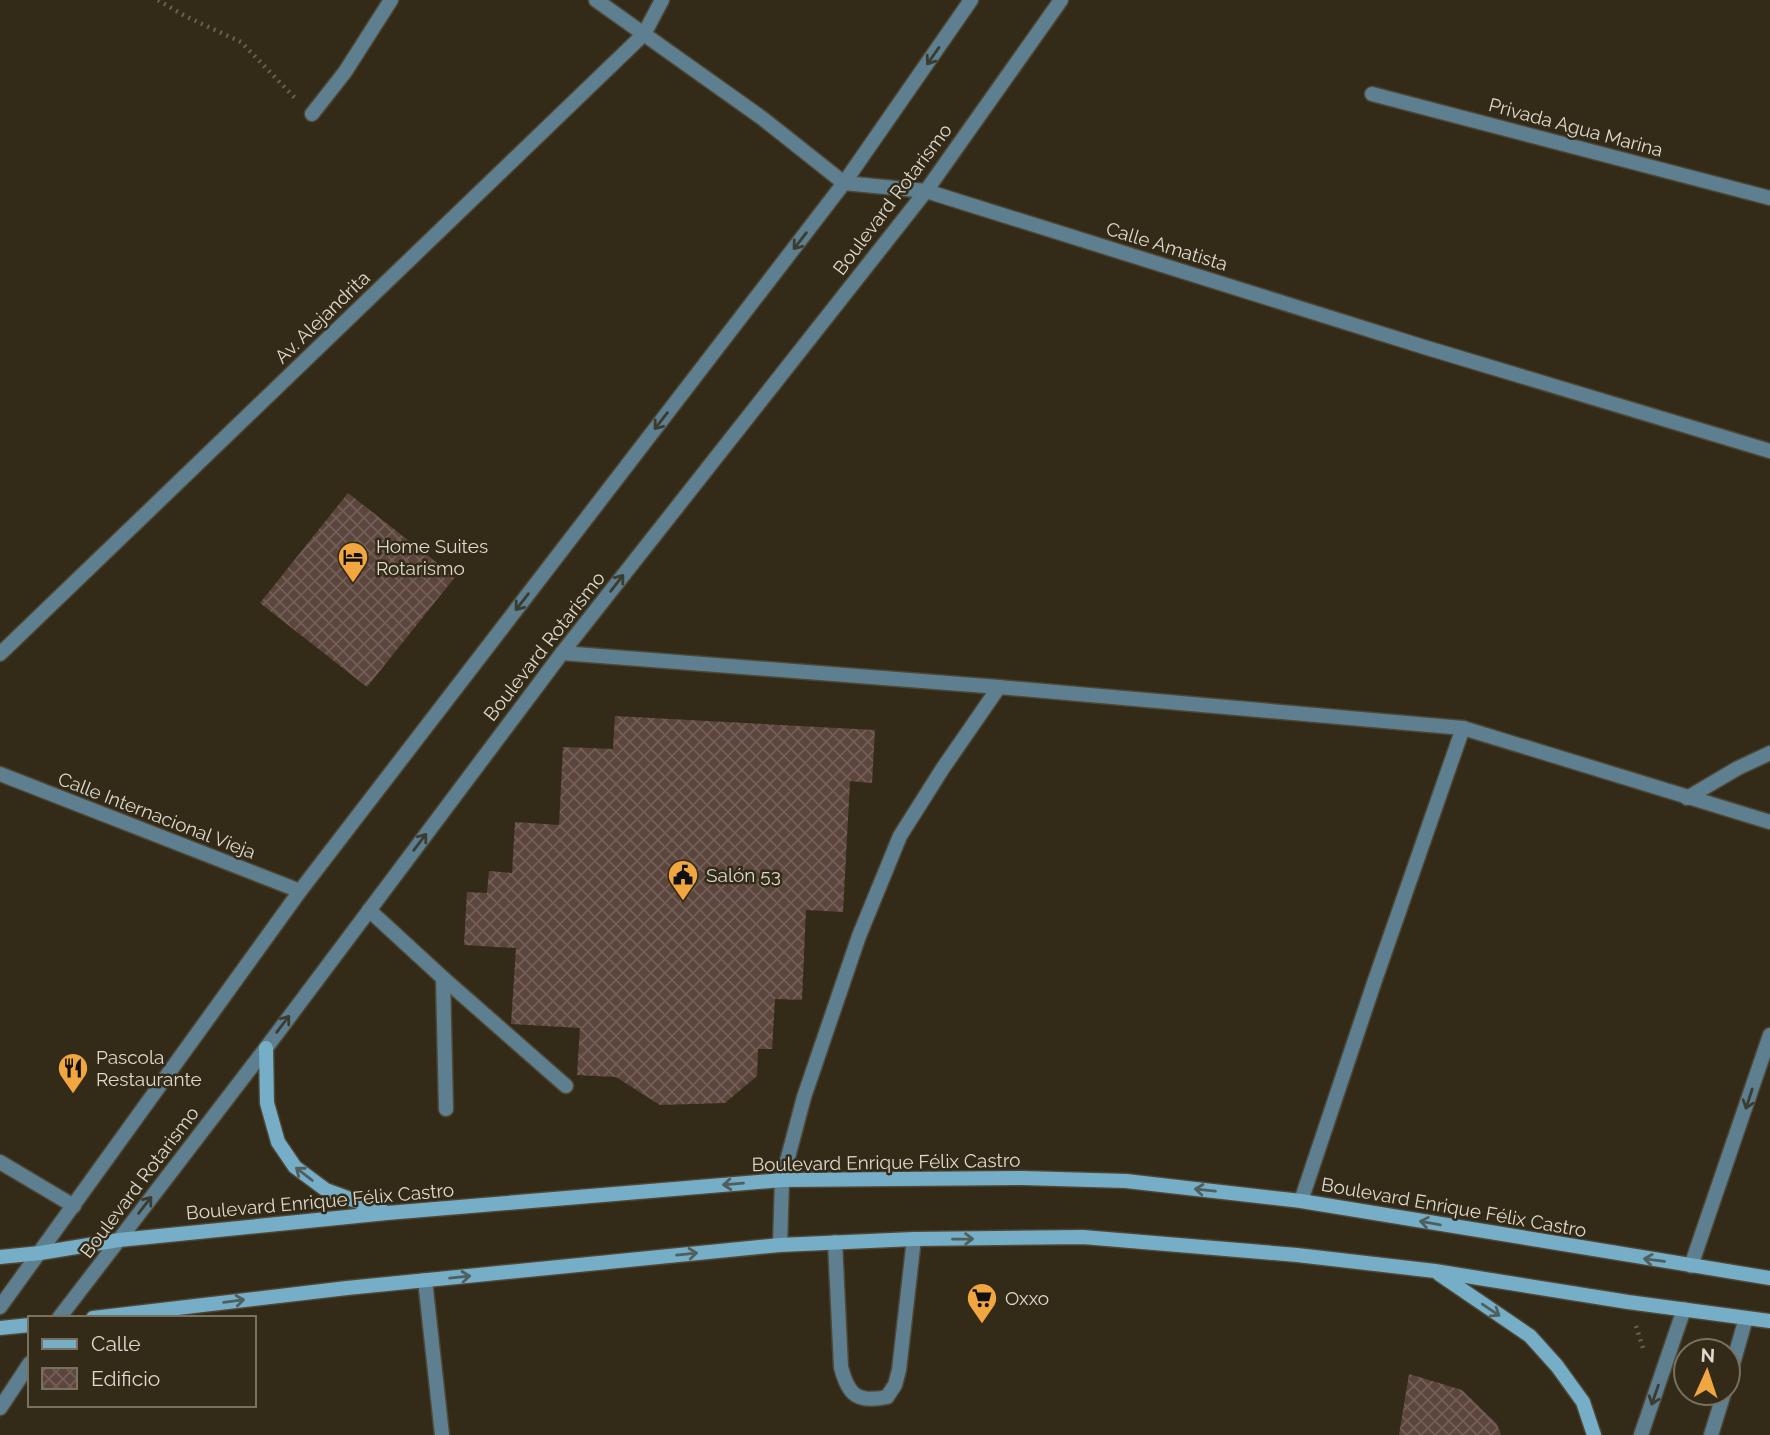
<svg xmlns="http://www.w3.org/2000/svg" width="1770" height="1435" font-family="Raleway,sans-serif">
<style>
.building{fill:url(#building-cross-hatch)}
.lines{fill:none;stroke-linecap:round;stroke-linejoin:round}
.service-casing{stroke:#4e4735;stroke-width:17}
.minor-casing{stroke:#4e4735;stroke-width:17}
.tertiary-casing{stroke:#4e4735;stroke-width:17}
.secondary-casing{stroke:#4e4735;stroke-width:17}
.path{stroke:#686150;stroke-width:4.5;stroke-dasharray:2 5;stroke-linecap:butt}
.service{stroke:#5d7f8f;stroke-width:14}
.minor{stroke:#5d7f8f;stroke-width:14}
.tertiary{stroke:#5d7f8f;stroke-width:14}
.secondary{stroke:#76aec7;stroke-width:14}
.oneway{stroke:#3b3c30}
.oneway2{stroke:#4e5f5e}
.labels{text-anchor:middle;stroke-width:5;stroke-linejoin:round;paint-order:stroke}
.street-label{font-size:19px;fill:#ddd9cd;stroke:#332b18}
.poi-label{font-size:19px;fill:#ddd9cd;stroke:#332b18;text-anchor:start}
</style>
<defs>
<pattern id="building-cross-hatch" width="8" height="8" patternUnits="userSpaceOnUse" patternTransform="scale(1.75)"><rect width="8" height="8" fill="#5b453c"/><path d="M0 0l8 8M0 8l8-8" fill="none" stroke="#725f57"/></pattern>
</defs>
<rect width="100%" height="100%" fill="#332b18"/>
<g class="building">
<path d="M348 493 455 577 367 687 260 603Z"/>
<path d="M615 716 875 730 872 783 850 781 843 912 806 910 802 1000 775 999 772 1049H758L757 1076 725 1103 660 1105 616 1077 577 1075 580 1028 511 1024 516 948 464 945 467 892 487 893 489 871 512 873 515 822 559 825 563 747 613 749Z"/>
<path d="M1409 1374 1462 1390 1497 1424 1501 1435H1399Z"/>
</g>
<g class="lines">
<g class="service-casing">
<g id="service">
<path d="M1687 798 1738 768 1770 753"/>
<path d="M369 910 443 978 446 1109"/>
<path d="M443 978 566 1086"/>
<path d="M0 1162 74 1206"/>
<path d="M835 1242 841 1367C848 1395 857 1403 887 1397L895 1385 899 1370 914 1239"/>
<path d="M425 1280 442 1435"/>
</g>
</g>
<g class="minor-casing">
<g id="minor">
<path d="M596 0 762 118 844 183 926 191 1424 347 1770 451"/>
<path d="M1372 94 1770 198"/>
<path d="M312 114 345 72 391 0"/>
<path d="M562 653 999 687 1463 728 1770 822"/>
<path d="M0 654 644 34 662 0"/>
<path d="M0 774 300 891"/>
<path d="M1301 1201 1374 983 1463 728"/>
<path d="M780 1245 782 1180 804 1097 859 936 900 836 943 768 999 687"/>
<path d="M1691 1266 1770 1035"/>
</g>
</g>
<g class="tertiary-casing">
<g id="tertiary">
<path d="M0 1307 300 891 844 183 971 0"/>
<path d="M59 1318 266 1048 562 653 926 191 1061 0"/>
<path d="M1728 1381 1746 1318"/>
<path d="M0 1408 30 1363"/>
<path d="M1641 1435 1684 1309"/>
<path d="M1711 1435 1724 1393"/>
</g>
</g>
<g class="secondary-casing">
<g id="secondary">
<path d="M266 1048 267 1103 278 1142 295 1167 326 1190 383 1211"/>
<path d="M0 1257 40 1253 119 1240 387 1213 782 1180 1023 1178 1126 1181 1301 1201 1770 1278"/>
<path d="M1439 1274 1530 1336 1557 1366 1583 1402 1594 1435"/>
<path d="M93 1318 347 1288 780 1245 914 1239 1083 1237 1297 1255 1435 1271 1628 1302 1770 1321"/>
<path d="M0 1328 30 1325"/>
</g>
</g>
<g class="path">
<path d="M158 0 185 16 241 42 296 99"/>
<path d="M1636 1326 1644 1351"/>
</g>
<use href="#service" class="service"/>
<use href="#minor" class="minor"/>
<use href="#tertiary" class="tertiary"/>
<use href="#secondary" class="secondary"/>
</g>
<defs><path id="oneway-shaft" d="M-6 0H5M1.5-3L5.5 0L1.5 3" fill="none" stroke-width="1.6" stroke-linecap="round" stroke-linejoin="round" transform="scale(1.75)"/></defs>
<g class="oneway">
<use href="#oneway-shaft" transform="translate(933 56) rotate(125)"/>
<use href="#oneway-shaft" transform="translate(800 241) rotate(128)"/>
<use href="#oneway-shaft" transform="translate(661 421) rotate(128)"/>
<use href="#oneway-shaft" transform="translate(617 583) rotate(-52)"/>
<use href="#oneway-shaft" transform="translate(522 602) rotate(128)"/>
<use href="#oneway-shaft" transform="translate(420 842) rotate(-53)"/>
<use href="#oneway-shaft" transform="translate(283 1024) rotate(-53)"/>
<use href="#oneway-shaft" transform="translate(1749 1099) rotate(108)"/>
<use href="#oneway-shaft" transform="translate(145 1205) rotate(-52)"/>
<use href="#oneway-shaft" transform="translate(1655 1395) rotate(109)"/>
</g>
<g class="oneway2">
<use href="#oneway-shaft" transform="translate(304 1174) rotate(-142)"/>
<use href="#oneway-shaft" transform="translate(733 1184) rotate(175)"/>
<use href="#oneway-shaft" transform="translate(1205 1190) rotate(-174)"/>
<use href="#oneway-shaft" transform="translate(1430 1223) rotate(-170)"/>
<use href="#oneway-shaft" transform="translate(963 1239) rotate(-1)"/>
<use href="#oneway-shaft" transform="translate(687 1254) rotate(-6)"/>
<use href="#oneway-shaft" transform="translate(1654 1260) rotate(-172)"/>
<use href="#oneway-shaft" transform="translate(460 1277) rotate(-6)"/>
<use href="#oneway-shaft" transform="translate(234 1301) rotate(-7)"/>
<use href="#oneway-shaft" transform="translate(1491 1310) rotate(34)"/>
</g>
<defs>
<g id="hotel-pin" transform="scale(1.575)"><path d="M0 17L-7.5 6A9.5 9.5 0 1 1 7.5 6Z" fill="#f1a640" stroke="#332b18"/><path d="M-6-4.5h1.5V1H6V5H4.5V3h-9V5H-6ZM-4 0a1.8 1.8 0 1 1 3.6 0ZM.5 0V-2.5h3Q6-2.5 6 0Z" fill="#111"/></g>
<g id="civic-pin" transform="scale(1.575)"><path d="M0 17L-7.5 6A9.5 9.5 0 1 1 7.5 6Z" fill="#f1a640" stroke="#332b18"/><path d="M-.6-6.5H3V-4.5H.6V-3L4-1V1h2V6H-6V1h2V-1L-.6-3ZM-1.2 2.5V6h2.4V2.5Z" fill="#111"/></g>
<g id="restaurant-pin" transform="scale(1.575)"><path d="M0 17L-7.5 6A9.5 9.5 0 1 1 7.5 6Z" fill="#f1a640" stroke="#332b18"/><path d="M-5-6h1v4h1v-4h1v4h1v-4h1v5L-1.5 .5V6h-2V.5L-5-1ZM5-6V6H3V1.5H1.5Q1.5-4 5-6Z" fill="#111"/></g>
<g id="supermarket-pin" transform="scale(1.575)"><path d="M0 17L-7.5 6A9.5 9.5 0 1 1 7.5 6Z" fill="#f1a640" stroke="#332b18"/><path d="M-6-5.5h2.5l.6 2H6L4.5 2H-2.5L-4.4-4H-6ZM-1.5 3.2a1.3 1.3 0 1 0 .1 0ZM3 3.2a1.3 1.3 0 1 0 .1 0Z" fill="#111"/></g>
</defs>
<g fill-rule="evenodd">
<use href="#hotel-pin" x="353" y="557"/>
<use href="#civic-pin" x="683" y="875"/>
<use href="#restaurant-pin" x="73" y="1068"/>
<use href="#supermarket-pin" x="982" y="1298"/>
</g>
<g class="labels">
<g class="street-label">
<text transform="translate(1576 127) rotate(15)" y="7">Privada Agua Marina</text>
<text transform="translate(892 199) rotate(-53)" y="7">Boulevard Rotarismo</text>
<text transform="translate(1167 246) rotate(17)" y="7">Calle Amatista</text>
<text transform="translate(322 317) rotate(-44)" y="7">Av. Alejandrita</text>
<text transform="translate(544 646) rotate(-52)" y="7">Boulevard Rotarismo</text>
<text transform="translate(157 815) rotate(21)" y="7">Calle Internacional Vieja</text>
<text transform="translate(886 1162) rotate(-1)" y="7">Boulevard Enrique Félix Castro</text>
<text transform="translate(139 1182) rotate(-53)" y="7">Boulevard Rotarismo</text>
<text transform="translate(320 1201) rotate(-5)" y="7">Boulevard Enrique Félix Castro</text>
<text transform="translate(1454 1207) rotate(10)" y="7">Boulevard Enrique Félix Castro</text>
</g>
<g class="poi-label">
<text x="376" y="553">Home Suites<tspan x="376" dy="22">Rotarismo</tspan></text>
<text x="706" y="882">Salón 53</text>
<text x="96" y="1064">Pascola<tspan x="96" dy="22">Restaurante</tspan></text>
<text x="1005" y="1305">Oxxo</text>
</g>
</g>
<rect x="28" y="1316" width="228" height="91" fill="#332b18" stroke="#777160" stroke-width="2"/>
<rect x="42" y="1339" width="35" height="10" fill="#76aec7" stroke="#777160" stroke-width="2"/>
<text x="91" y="1351" font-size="21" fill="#ddd9cd">Calle</text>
<rect x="42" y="1368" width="35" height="21" fill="url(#building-cross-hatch)" stroke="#777160" stroke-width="2"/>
<text x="91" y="1386" font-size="21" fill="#ddd9cd">Edificio</text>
<g transform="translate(1707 1372) rotate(3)"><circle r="33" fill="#332b18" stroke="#777160" stroke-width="2"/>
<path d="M0-5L12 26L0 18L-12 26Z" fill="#f1a640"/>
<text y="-10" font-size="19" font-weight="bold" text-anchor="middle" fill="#ddd9cd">N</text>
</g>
</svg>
